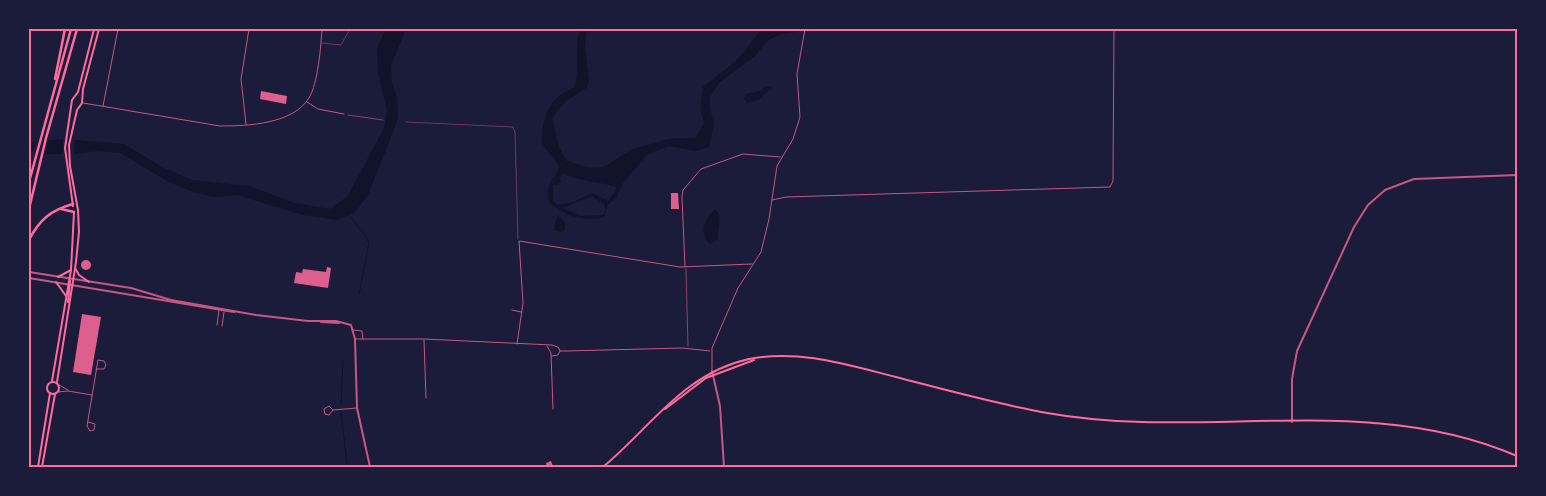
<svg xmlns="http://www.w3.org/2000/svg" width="1546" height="496" font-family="'Nunito Sans',sans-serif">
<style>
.water{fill:#12122b;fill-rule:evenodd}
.pier{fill:#1b1b3a}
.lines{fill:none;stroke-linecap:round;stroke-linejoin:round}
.stream{stroke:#12122b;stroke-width:1}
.building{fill:#dd5f8e}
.path{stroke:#ff6b9d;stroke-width:0.5}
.service{stroke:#c65784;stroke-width:0.5}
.minor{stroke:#c65784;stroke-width:1}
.tertiary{stroke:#c65784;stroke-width:2}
.secondary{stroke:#ff6b9d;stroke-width:2}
.motorway{stroke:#ff6b9d;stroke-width:2.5}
.neatline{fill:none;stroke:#ff6b9d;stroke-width:2}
</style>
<rect width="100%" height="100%" fill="#1b1b3a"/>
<g class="water">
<path d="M386 29H406L391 65 392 82 397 98 398 119 368 195 354 213 337 220 303 215 237 195 213 197 193 192 169 182 120 153 97 151 76 154H29V142L62 139 124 144 162 167 192 180 249 186 295 203 330 209 348 196 384 128 387 110 378 73 377 48Z"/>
<path d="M580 29H587L585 47 589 82 586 88 566 101 552 118 559 147 567 161 590 168 604 167 632 149 674 138H695L704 123 700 109 703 87 737 60 762 29 773 31 802 29 803 31 782 34 768 40 755 56 720 82 710 96V109L714 124 709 147 696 151 668 146 647 155 623 183 617 197 608 205 604 217C586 223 562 215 549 202 545 179 555 182 559 166L542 144C542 124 545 105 562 94 567 90 571 90 575 86 580 66 574 48 580 29ZM563 173C580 182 598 181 616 187L615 192 608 201 592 193 573 202 558 205 553 201V185L559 184 561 181 559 178ZM592 196 604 204 606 209 603 215 581 216 562 208Z"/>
<path d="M766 86 773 87 758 100 747 103 744 99 746 94 760 91Z"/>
<path d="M715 209C724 218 717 228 718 239L710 244C698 232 705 218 715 209Z"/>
<path d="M557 215 565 222V229L561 232 554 230Z"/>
</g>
<g class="pier">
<path d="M63 137 75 138 74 156H63Z"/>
<path d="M49 138 45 156H31L35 139Z"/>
</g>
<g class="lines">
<g class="stream">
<path d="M349 215 365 235 369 243 359 294"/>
<path d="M341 405 343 360"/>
<path d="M341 413 347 464"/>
</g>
</g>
<g class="building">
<path d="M261 91 287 96 286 104 260 99Z"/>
<path d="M671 193H678L679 209H671Z"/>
<circle cx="86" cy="265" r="5"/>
<path d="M327 267 331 268 328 288 294 283 296 272 302 273 303 269 326 272Z"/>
<path d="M82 314 101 317 91 375 73 372Z"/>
<path d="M551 461 553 466 547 467 546 463Z"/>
</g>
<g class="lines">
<g class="path">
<path d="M348 115 383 120"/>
<path d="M686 269 688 346"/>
</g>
<g class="service">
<path d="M322 43 341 45 350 29"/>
<path d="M406 122 513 127 515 132 518 239"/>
</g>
<g class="minor">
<path d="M307 102 318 109 344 114"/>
<path d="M83 103 220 126C248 126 293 124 309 98 318 83 321 46 322 29"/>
<path d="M103 106 118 29"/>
<path d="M246 124 241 79 249 29"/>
<path d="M772 200 786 197 1110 187 1113 181 1114 29"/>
<path d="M685 267 682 197 683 190 701 169 743 154 780 157"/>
<path d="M512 310 521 312"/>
<path d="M217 325 219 310"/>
<path d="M222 326 224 312"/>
<path d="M353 330 362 331 363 339"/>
<path d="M355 339H424L552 345 558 347 560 351H567L682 348 710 351"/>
<path d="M424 340 426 398"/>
<path d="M517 344 523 303 519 241 680 267 752 264"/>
<path d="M547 346 551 353 553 409"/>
<path d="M552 356 558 355 560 351"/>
<path d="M712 370V348L738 288 761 252 769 219 777 166 793 139 800 117 797 74 805 29"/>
<path d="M59 385 68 390"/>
<path d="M58 392 68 391 92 395"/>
<path d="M333 410 329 406 324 409 325 414 329 415 333 410 357 408"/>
<path d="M88 422 95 424 94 430 90 431 87 426 98 360 104 361 106 365 104 369H96"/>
</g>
<g class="tertiary">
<path d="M29 272 131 288 171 300 256 315 308 321H336L351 325 355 339 357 408 370 467"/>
<path d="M29 278 234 312"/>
<path d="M321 322 339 323"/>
<path d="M712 371 720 406 724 467"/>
<path d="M1292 422V379L1297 351 1354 227 1368 205 1385 190 1414 179 1517 175"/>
</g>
<g class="secondary">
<path d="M73 206 65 148 72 100 78 92 94 29"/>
<path d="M75 268 79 275 89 282"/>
<path d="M58 277 71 270"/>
<path d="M56 282 66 296"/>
<path d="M68 302 70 281"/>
<path d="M52 381 71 270 74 212"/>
<circle cx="53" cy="388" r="6"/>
<path d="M57 382 76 262 79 232 78 210 70 166 69 145 77 110 82 103 83 89 99 29"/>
<path d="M665 409 706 378 754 360"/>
<path d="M38 467 50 393"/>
<path d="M42 467 55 394"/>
<path d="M603 467C651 427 684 373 749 359 799 349 848 365 896 377 946 390 997 404 1047 413 1203 441 1368 391 1517 456"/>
</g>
<g class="motorway">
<path d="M55 79 65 29"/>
<path d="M29 182 71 29"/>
<path d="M29 209 46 138 77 29"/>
<path d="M61 209 74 212"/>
<path d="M29 240C39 220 51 210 73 204"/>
</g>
</g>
<rect width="1546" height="496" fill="none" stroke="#1b1b3a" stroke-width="60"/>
<rect x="30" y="30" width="1486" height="436" class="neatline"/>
</svg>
